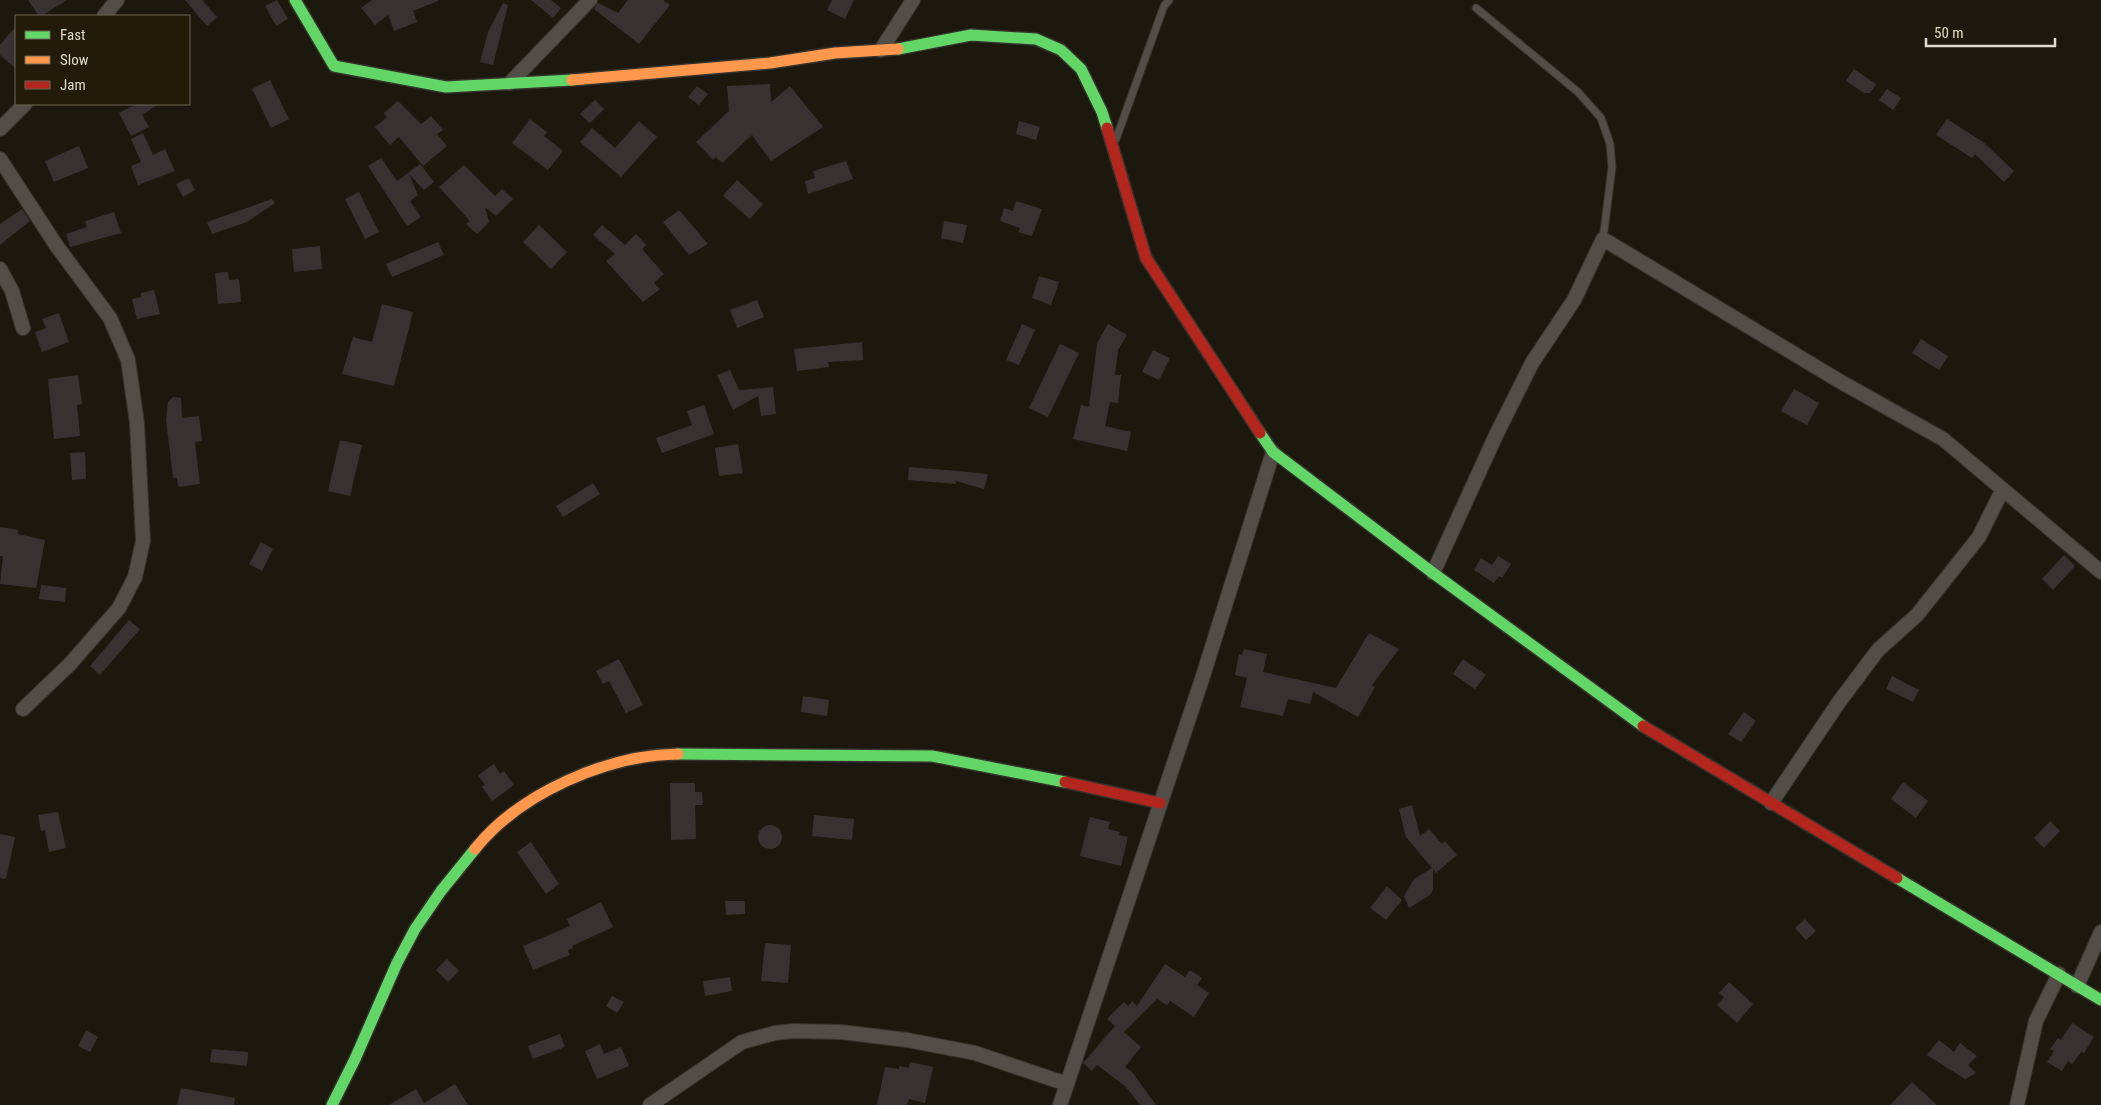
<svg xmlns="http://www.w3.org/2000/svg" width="2101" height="1105" font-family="'Roboto Condensed',sans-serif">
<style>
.building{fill:#373231}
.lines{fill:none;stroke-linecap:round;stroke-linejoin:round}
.lane-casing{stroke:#35332c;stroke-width:9}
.street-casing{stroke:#35332c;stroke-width:16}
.fast-casing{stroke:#35332c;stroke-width:14}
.slow-casing{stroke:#35332c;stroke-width:14}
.jam-casing{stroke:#35332c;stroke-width:14}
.lane{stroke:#524e47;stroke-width:7}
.street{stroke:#524e47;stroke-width:14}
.fast{stroke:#63d668;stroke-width:11}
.slow{stroke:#ff974d;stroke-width:11}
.jam{stroke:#b3261e;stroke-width:11}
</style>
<rect width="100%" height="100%" fill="#1c180e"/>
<g class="building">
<path d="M28 0H67L41 16H39Z"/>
<path d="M185 0H202L217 17 207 26Z"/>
<path d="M277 0 288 19 276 26 265 6Z"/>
<path d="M372 0H438V1L413 11 417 22 394 31 388 15 375 25 361 8Z"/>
<path d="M531 0H551L561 8 553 18Z"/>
<path d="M628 0H663L670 5 639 44 594 9 598 3 618 13Z"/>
<path d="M832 0H854L845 19 827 10Z"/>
<path d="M503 3 508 5 493 65 480 62 488 32Z"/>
<path d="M16 26V69L0 55V45Z"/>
<path d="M1854 69 1876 84 1870 93H1864L1846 81Z"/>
<path d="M270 80 289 119 271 128 252 89Z"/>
<path d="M770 84 771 102 790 86 823 127 771 161 752 135 722 163 716 157 713 160 696 142 729 111 727 86Z"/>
<path d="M697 86 708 94 699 105 688 97Z"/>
<path d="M1887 89 1901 98 1893 110 1879 100Z"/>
<path d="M595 100 604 109 590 123 580 114Z"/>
<path d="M398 101 421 124 431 116 443 130 437 134 447 146 423 166 399 137 390 145 375 127 387 117 384 113Z"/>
<path d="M137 104H159L142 115 149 127 131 136 119 113Z"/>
<path d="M530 119 547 132 544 136 563 151 548 170 512 143Z"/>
<path d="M1947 119 1983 142 2014 171 2004 182 1975 154 1972 158 1936 135Z"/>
<path d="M639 121 657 137 621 177 580 142 592 128 615 148Z"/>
<path d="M1019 121 1040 127 1036 140 1016 134Z"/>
<path d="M143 133 153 155 165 149 175 171 138 185 131 166 141 162 131 139Z"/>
<path d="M79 146 88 168 54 182 45 161Z"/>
<path d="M381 158 397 181 420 164 434 182 424 190 409 174 418 195 410 201 421 217 407 226 368 166Z"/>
<path d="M846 161 853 179 808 194 805 181 815 178 813 171Z"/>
<path d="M464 165 495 196 502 189 513 199 496 216 485 207 489 222 477 234 466 224 470 221 439 187Z"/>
<path d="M189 178 195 190 183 197 176 184Z"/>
<path d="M737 180 763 204 750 219 723 196Z"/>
<path d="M359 192 379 232 365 239 345 199Z"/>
<path d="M272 199 275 203 247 222 212 234 207 222Z"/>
<path d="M1016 201 1042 209 1032 236 1018 232 1020 228 1000 221 1004 208 1013 211Z"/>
<path d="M22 209 30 221 0 245V224Z"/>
<path d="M679 210 708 244 689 255 663 222Z"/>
<path d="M114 212 121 233 70 247 66 234 87 227 85 221Z"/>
<path d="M944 221 967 225 963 243 941 238Z"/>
<path d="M539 225 567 252 551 269 523 242Z"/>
<path d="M602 225 625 245 636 234 646 245 642 249 664 274 654 283 660 289 643 302 606 261 615 254 593 235Z"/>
<path d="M438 242 444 255 392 277 386 264Z"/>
<path d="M320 246 322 269 294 272 292 249Z"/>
<path d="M228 272 229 280 239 279 241 302 218 304 215 273Z"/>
<path d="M1039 276 1059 282 1051 305 1032 298Z"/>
<path d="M154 290 160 314 137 319 132 299 141 297V293Z"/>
<path d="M757 300 764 317 737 328 730 310Z"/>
<path d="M382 304 413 312 394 386 342 374 353 337 372 342Z"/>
<path d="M59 313 69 342 42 352 35 332 46 328 42 319Z"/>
<path d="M1022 324 1035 330 1019 365 1006 360Z"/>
<path d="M1108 324 1127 335 1118 350 1115 375H1121L1118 403 1110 402 1105 426 1131 432 1127 451 1073 439 1081 405 1089 407 1097 343Z"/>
<path d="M1921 339 1948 356 1939 370 1912 353Z"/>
<path d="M862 342 863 360 828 362 829 367 797 371 794 349Z"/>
<path d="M1060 344 1079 353 1048 417 1029 408Z"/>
<path d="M1153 350 1170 358 1159 380 1142 372Z"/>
<path d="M730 370 739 390 775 387 773 388 776 414 761 416 758 396 733 410 717 375Z"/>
<path d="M78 375 82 404 77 405 80 436 54 439 48 379Z"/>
<path d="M1794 389 1819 403 1807 425 1781 411Z"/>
<path d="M173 397 181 398 182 418 199 416 202 441 195 442 200 484 178 487 177 478H173L166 420 168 402Z"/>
<path d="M704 405 714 434 662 453 656 438 692 425 687 411Z"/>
<path d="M340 440 362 445 350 496 328 491Z"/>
<path d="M738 444 743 473 719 476 715 448Z"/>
<path d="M85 452 86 479 72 480 70 453Z"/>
<path d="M909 467 957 471 988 474 984 489 956 481V484L908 480Z"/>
<path d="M593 483 600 494 563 517 556 506Z"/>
<path d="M0 527 18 530V534L45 540 36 588 0 584 3 556H0Z"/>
<path d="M261 542 273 549 262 571 249 564Z"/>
<path d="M2064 555 2075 566 2053 590 2042 579Z"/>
<path d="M1498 556 1511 564 1502 578 1499 576 1494 583 1474 570 1481 558 1492 565Z"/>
<path d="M41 585 66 588 65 602 39 599Z"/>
<path d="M129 620 140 629 100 675 90 666Z"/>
<path d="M1369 633 1399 649 1372 685 1375 687 1358 717 1313 692 1310 704 1288 699 1283 716 1240 707 1247 678 1235 675 1239 654 1242 655 1244 649 1267 654 1263 672 1336 688Z"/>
<path d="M619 659 643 705 626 713 609 681 603 684 596 671Z"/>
<path d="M1463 659 1486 675 1475 689 1453 674Z"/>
<path d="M1892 676 1919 690 1913 702 1886 689Z"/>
<path d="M803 696 829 700 827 716 801 712Z"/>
<path d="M1744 712 1756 721 1741 742 1728 734Z"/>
<path d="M494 764 500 774 504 771 514 785 492 801 482 787 485 785 478 775Z"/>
<path d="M1903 782 1928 801 1916 818 1891 799Z"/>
<path d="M670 783H695V792H702L703 805H695L696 839 671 840Z"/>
<path d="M1412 805 1420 836 1429 829 1442 844 1445 841 1457 855 1436 873 1433 869V890L1430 895 1409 908 1404 896 1414 879 1432 868 1406 837 1399 809Z"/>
<path d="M58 812 66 848 49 852 45 830 41 831 38 815Z"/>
<path d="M814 815 854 819 852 840 812 836Z"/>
<path d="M1090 817 1110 822 1108 829 1120 832 1119 835 1128 837 1121 866 1080 856Z"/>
<path d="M2050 821 2060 831 2044 848 2034 838Z"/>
<circle cx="770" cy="837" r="12"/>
<path d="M0 834 15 837 6 879 0 878Z"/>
<path d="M531 842 559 884 546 894 517 852Z"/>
<path d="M1387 886 1402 900 1386 920 1370 908Z"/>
<path d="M725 901H745V914L726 915Z"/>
<path d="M601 902 613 927 572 946 573 948 568 950 570 955 533 970 523 946 570 926 567 919Z"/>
<path d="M1805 919 1816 931 1806 940 1795 928Z"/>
<path d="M765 943 791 945 788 983 761 981Z"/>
<path d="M447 959 459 971 448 982 436 970Z"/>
<path d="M1165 964 1185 977 1190 970 1202 978 1197 985 1209 993 1194 1017 1170 1001 1167 1005 1157 999 1124 1032 1141 1047 1125 1067 1132 1072 1156 1105H1140L1126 1087 1097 1065 1092 1071 1083 1063 1115 1026 1107 1019 1124 1002 1128 1006 1132 1001 1137 1006Z"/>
<path d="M730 977 732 991 705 996 703 981Z"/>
<path d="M1729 982 1753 1004 1737 1023 1717 1005 1724 997 1719 993Z"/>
<path d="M612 996 624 1002 617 1013 606 1006Z"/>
<path d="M2072 1023 2094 1037 2084 1053 2081 1052 2072 1064 2068 1061 2062 1071 2047 1062 2054 1051 2050 1049 2058 1038 2061 1040Z"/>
<path d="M86 1030 98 1037 90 1052 78 1046Z"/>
<path d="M560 1034 565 1047 533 1059 528 1046Z"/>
<path d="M1939 1040 1954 1052 1960 1043 1977 1056 1968 1065 1976 1073 1965 1079 1927 1055Z"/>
<path d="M600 1044 604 1054 621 1047 629 1066 597 1079 585 1051Z"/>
<path d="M212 1049 248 1052 247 1066 210 1062Z"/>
<path d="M910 1062 933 1067 925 1103 909 1099 907 1105H877L885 1067 899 1069V1066L909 1068Z"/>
<path d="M1912 1082 1937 1105H1890Z"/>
<path d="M455 1084 468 1105H389L416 1089 424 1103Z"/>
<path d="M181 1088 235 1098 234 1105H177Z"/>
</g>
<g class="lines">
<g class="lane-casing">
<g id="lane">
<path d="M1476 8 1578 92 1601 118 1610 144 1612 167 1603 239"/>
<path d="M1116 139 1164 6 1169 0"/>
</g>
</g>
<g class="street-casing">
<g id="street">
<path d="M104 16 117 0"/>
<path d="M881 50 913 0"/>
<path d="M510 83 590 0"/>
<path d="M0 129 25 104"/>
<path d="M0 159 56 245 110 318 128 360 137 423 143 541 135 577 119 608 70 664 23 709"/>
<path d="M0 269 12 291 23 328"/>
<path d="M1433 573 1497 433 1532 363 1574 300 1603 239 1841 382 1943 439 2101 572"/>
<path d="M1771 803 1839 702 1878 650 1917 615 1979 537 2002 491"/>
<path d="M2077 986 2101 932"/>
<path d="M650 1105 742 1042 775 1033 793 1031 841 1032 907 1040 975 1053 1067 1084"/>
<path d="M1060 1105 1203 676 1273 452"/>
<path d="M2017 1105 2036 1021 2059 974"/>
</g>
</g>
<g class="fast-casing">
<g id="fast">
<path d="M295 0 334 66 446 87 572 80"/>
<path d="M898 49 971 35 1036 39 1061 50 1081 69 1102 112 1107 128"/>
<path d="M1260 433 1273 452 1433 573 1643 726"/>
<path d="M678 754 932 756 1065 782"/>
<path d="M1897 878 2101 1000"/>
<path d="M332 1105 355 1059 397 963 415 929 441 891 475 849"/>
</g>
</g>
<g class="slow-casing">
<g id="slow">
<path d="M572 80 770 63 835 53 898 49"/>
<path d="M475 849C520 793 607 755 678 754"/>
</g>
</g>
<g class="jam-casing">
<g id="jam">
<path d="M1107 128 1146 258 1260 433"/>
<path d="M1643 726 1897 878"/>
<path d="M1065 782 1160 803"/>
</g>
</g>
<use href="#lane" class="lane"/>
<use href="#street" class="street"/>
<use href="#fast" class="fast"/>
<use href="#slow" class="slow"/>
<use href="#jam" class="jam"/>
</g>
<rect x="15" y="15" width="175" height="90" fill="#221b08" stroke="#6d6757"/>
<rect x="25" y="31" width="25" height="8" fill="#63d668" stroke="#6d6757"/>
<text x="60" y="40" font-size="15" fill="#dedace">Fast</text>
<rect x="25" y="56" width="25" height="8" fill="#ff974d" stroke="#6d6757"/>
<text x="60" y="65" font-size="15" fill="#dedace">Slow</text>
<rect x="25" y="81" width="25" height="8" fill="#b3261e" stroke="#6d6757"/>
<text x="60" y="90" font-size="15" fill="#dedace">Jam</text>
<path d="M1926 38v8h129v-8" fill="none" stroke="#dedace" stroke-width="2.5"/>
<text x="1934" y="38" font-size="15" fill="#dedace" stroke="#221b08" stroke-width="4" paint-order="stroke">50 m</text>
</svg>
